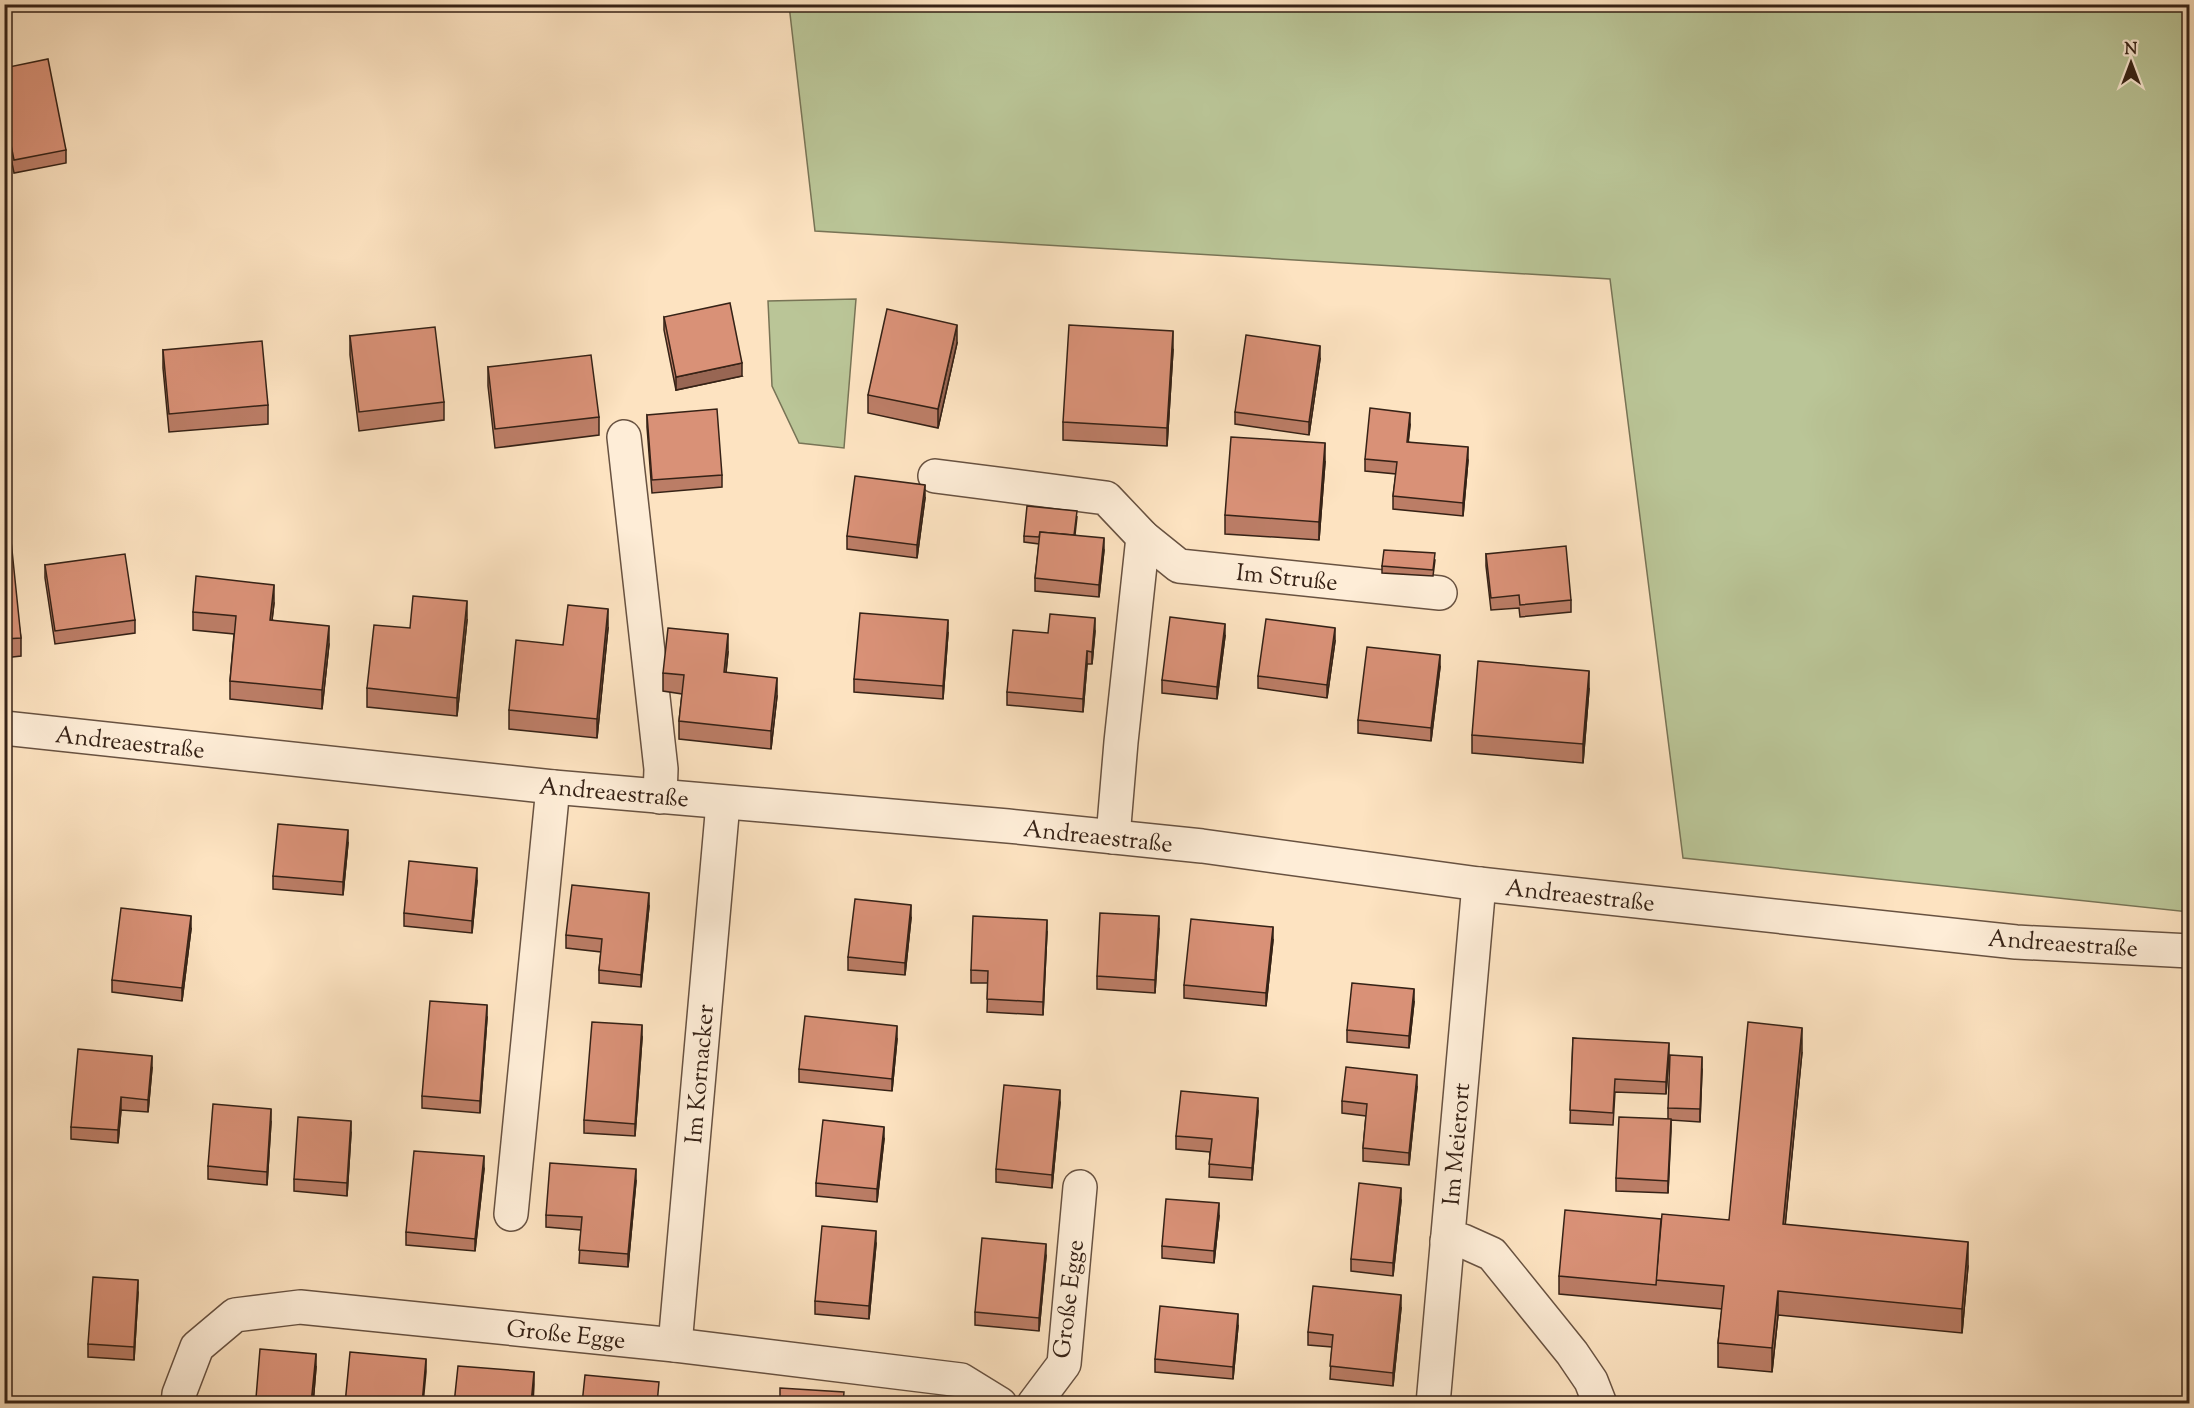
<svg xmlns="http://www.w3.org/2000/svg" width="2194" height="1408" font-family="'Sorts Mill Goudy',serif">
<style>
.green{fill:#bac597;stroke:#787456;stroke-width:1.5}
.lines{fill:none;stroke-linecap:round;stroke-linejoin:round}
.minor-casing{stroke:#685241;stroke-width:36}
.minor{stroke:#feedd7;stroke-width:33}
.wall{fill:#bb7d66;stroke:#362216;stroke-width:1.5}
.shaded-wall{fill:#986653;stroke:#362216;stroke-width:1.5}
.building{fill:#d99177;stroke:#362216;stroke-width:1.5}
.labels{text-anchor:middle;stroke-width:6;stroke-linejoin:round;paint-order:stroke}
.street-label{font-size:24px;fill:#362216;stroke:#feedd7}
</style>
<rect width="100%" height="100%" fill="#fde3c1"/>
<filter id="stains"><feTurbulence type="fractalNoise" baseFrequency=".00333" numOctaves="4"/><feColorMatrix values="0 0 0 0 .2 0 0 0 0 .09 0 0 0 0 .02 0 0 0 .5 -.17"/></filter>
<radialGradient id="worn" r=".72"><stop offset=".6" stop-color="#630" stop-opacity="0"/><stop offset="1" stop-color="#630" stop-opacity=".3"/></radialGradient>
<g class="green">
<path d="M789 5H2189V912L1683 858 1610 279 815 231Z"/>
<path d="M856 299 844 448 799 443 772 386 768 301Z"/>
</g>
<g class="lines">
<g class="minor-casing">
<g id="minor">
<path d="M624 437 661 769 660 797"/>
<path d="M935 476 1106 498 1143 537 1179 566 1440 593"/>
<path d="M4 728 553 787 1008 826 1202 846 1479 884 2016 942 2190 951"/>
<path d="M1113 837 1121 742 1143 537"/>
<path d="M511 1214 553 787"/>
<path d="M1447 1241H1463L1492 1254 1572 1353 1591 1381 1600 1404"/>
<path d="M675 1345 723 803"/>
<path d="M178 1404 179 1394 197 1347 235 1315 300 1307 675 1345 961 1380 1000 1404"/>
<path d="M1034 1404 1064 1364 1080 1187"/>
<path d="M1433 1404 1479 884"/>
</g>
</g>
<use href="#minor" class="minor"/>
</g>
<g class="wall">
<path d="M4 68 66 150V163L14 173 4 123Z"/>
<path d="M664 317 742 376 676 390 664 330Z"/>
<path d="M350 336 444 402V420L359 431 350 355Z"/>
<path d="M957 343 938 428 868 413V395Z"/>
<path d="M163 350 268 405V424L169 432 163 368Z"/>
<path d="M1173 350 1167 446 1063 440V422Z"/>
<path d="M1320 359 1309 435 1235 424V412Z"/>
<path d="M488 367 599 417V435L495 448 488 386Z"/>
<path d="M647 415 722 475V487L652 493 647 427Z"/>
<path d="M1410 425 1408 442 1468 460 1463 516 1393 509V496L1396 474 1365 471V459Z"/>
<path d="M1325 462 1319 540 1225 534V515Z"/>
<path d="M925 498 917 558 847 549V536Z"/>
<path d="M1077 517 1075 535 1104 550 1099 597 1035 591V578L1039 544 1024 542V536Z"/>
<path d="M4 522 21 638V656L4 658Z"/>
<path d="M1486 554 1571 600V612L1520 617 1519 608 1491 610 1486 566Z"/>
<path d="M1435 560 1433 576 1382 573V566Z"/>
<path d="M45 565 135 620V633L55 644 45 578Z"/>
<path d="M274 603 272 620 329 644 322 709 230 699V681L234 634 193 630V612Z"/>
<path d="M467 620 457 716 367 707V688L410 628Z"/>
<path d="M608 628 597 738 509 729V710L563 645Z"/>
<path d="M1095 631 1092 664H1087L1083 712 1007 705V692L1048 633Z"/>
<path d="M948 633 943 699 854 692V679Z"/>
<path d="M1225 636 1217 699 1162 693V680Z"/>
<path d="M1335 641 1327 698 1258 688V676Z"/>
<path d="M728 652 726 673 777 696 771 749 679 739V721L682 694 663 691V673Z"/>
<path d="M1440 667 1431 741 1358 733V720Z"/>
<path d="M1589 689 1583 763 1472 753V735Z"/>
<path d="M348 843 343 895 273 889V876Z"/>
<path d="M477 881 472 933 404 926V913Z"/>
<path d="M649 906 641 987 599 983V970L601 952 566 948V935Z"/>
<path d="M911 918 905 975 848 970V957Z"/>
<path d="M191 929 182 1001 112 992V980Z"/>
<path d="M1159 929 1155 993 1097 989V976Z"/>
<path d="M1047 932 1043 1015 987 1012 988 983H971V970Z"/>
<path d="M1273 940 1266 1006 1184 998V985Z"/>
<path d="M1414 1002 1409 1048 1347 1042V1030Z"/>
<path d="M487 1018 480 1113 422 1108V1096Z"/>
<path d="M642 1038 635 1136 584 1133V1120Z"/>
<path d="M1573 1038 1669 1055 1666 1094 1615 1092 1613 1125 1570 1123Z"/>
<path d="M897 1039 892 1091 799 1082V1069Z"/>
<path d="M1802 1052 1785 1225 1968 1266 1962 1333 1778 1315 1772 1372 1718 1367V1343L1722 1309 1559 1294V1276L1729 1220Z"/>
<path d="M152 1068 148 1112 121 1110 118 1143 71 1139V1127Z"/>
<path d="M1702 1070 1700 1122 1671 1120 1668 1193 1616 1191V1178L1668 1119V1108Z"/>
<path d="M1417 1087 1409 1165 1363 1161V1148L1366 1116 1342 1113V1101Z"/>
<path d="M1060 1103 1052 1188 996 1182V1169Z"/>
<path d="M1258 1111 1252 1180 1209 1177 1210 1152 1176 1149V1136Z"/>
<path d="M271 1122 267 1185 208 1179V1166Z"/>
<path d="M351 1133 347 1196 294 1191V1179Z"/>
<path d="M884 1139 877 1202 816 1196V1183Z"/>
<path d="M484 1169 475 1251 406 1245V1232Z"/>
<path d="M636 1181 628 1267 579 1263 581 1230 546 1227V1215Z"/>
<path d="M1401 1201 1393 1276 1351 1271V1259Z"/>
<path d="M1219 1216 1214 1263 1162 1258V1246Z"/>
<path d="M876 1244 869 1319 815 1314V1301Z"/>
<path d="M1046 1256 1039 1331 975 1325V1312Z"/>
<path d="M138 1293 134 1360 88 1357V1344Z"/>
<path d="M1401 1308 1393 1386 1330 1379 1332 1347 1308 1345V1332Z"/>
<path d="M1238 1326 1233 1379 1155 1372V1359Z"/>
<path d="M316 1367 313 1404H256V1398Z"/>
</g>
<g class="shaded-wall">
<path d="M957 325V343L938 428V409Z"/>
<path d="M1173 331V350L1167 446V428Z"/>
<path d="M1320 346V359L1309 435V422Z"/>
<path d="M742 363V376L676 390V377Z"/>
<path d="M1410 413V425L1407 454V442Z"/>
<path d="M1325 443V462L1319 540V522Z"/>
<path d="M1468 447V460L1463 516V503Z"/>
<path d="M925 485V498L917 558V545Z"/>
<path d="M1104 538V550L1099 597V585Z"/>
<path d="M274 585V603L270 638V620Z"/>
<path d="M467 601V620L457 716V698Z"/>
<path d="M608 609V628L597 738V719Z"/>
<path d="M1095 618V631L1092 664V652Z"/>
<path d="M948 620V633L943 699V686Z"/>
<path d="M1225 624V636L1217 699V687Z"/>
<path d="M329 626V644L322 709V690Z"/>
<path d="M1335 628V641L1327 698V685Z"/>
<path d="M728 634V652L724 691V672Z"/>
<path d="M1087 651V664L1083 712V699Z"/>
<path d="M1440 655V667L1431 741V728Z"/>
<path d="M1589 671V689L1583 763V744Z"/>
<path d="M777 678V696L771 749V731Z"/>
<path d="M348 830V843L343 895V882Z"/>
<path d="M477 868V881L472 933V921Z"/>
<path d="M649 893V906L641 987V975Z"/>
<path d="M911 905V918L905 975V963Z"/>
<path d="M191 916V929L182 1001V988Z"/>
<path d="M1159 916V929L1155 993V980Z"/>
<path d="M1047 920V932L1043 1015V1002Z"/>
<path d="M1273 927V940L1266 1006V993Z"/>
<path d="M1414 989V1002L1409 1048V1036Z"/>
<path d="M487 1005V1018L480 1113V1101Z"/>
<path d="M642 1025V1038L635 1136V1124Z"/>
<path d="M897 1026V1039L892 1091V1079Z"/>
<path d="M1802 1028V1052L1783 1248V1224Z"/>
<path d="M1669 1043V1055L1666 1094V1082Z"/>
<path d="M152 1056V1068L148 1112V1100Z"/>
<path d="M1702 1057V1070L1700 1122V1109Z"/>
<path d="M1417 1075V1087L1409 1165V1153Z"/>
<path d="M1060 1090V1103L1052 1188V1175Z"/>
<path d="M121 1097V1110L118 1143V1130Z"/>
<path d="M1258 1098V1111L1252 1180V1168Z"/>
<path d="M271 1109V1122L267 1185V1172Z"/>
<path d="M1671 1119V1132L1668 1193V1181Z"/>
<path d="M351 1121V1133L347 1196V1183Z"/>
<path d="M884 1127V1139L877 1202V1189Z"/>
<path d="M484 1156V1169L475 1251V1239Z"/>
<path d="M636 1169V1181L628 1267V1254Z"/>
<path d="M1401 1188V1201L1393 1276V1263Z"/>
<path d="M1219 1203V1216L1214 1263V1251Z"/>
<path d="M876 1231V1244L869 1319V1306Z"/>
<path d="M1968 1242V1266L1962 1333V1309Z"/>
<path d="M1046 1244V1256L1039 1331V1318Z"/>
<path d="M138 1280V1293L134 1360V1347Z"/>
<path d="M1778 1291V1315L1772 1372V1348Z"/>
<path d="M1401 1295V1308L1393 1386V1373Z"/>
<path d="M1238 1314V1326L1233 1379V1367Z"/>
<path d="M316 1354V1367L313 1404H311Z"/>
<path d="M426 1359V1372L423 1404H422Z"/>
<path d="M534 1372V1385L533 1404H531Z"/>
</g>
<g class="building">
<path d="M48 59 66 150 14 160 4 110V68Z"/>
<path d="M730 303 742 363 676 377 664 317Z"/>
<path d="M887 309 957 325 938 409 868 395Z"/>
<path d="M1069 325 1173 331 1167 428 1063 422Z"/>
<path d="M435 327 444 402 359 412 350 336Z"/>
<path d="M1246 335 1320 346 1309 422 1235 412Z"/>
<path d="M262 341 268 405 169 414 163 350Z"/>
<path d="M591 355 599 417 495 429 488 367Z"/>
<path d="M1370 408 1410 413 1407 442 1468 447 1463 503 1393 496 1397 462 1365 459Z"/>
<path d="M717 409 722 475 652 480 647 415Z"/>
<path d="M1231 437 1325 443 1319 522 1225 515Z"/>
<path d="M855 476 925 485 917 545 847 536Z"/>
<path d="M1027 506 1077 511 1074 535 1040 532 1039 537 1024 536Z"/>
<path d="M9 521 21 638 4 639V522Z"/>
<path d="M1040 532 1104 538 1099 585 1035 578Z"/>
<path d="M1566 546 1571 600 1520 605 1519 595 1491 598 1486 554Z"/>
<path d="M1384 550 1435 553 1433 570 1382 566Z"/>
<path d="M125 554 135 620 55 631 45 565Z"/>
<path d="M196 576 274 585 270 620 329 626 322 690 230 681 236 616 193 612Z"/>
<path d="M413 596 467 601 457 698 367 688 374 625 410 628Z"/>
<path d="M568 605 608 609 597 719 509 710 516 640 563 645Z"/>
<path d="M860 613 948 620 943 686 854 679Z"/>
<path d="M1050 614 1095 618 1092 652 1087 651 1083 699 1007 692 1013 630 1048 633Z"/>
<path d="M1170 617 1225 624 1217 687 1162 680Z"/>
<path d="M1266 619 1335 628 1327 685 1258 676Z"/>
<path d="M668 628 728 634 724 672 777 678 771 731 679 721 684 675 663 673Z"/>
<path d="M1367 647 1440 655 1431 728 1358 720Z"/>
<path d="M1478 661 1589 671 1583 744 1472 735Z"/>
<path d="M278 824 348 830 343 882 273 876Z"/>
<path d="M409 861 477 868 472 921 404 913Z"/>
<path d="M572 885 649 893 641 975 599 970 602 939 566 935Z"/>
<path d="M855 899 911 905 905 963 848 957Z"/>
<path d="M121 908 191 916 182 988 112 980Z"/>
<path d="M1100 913 1159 916 1155 980 1097 976Z"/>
<path d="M973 916 1047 920 1043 1002 987 999 988 971 971 970Z"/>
<path d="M1191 919 1273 927 1266 993 1184 985Z"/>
<path d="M1352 983 1414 989 1409 1036 1347 1030Z"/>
<path d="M430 1001 487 1005 480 1101 422 1096Z"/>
<path d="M805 1016 897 1026 892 1079 799 1069Z"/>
<path d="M592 1022 642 1025 635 1124 584 1120Z"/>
<path d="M1748 1022 1802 1028 1783 1224 1968 1242 1962 1309 1778 1291 1772 1348 1718 1343 1724 1286 1656 1280 1662 1214 1729 1220Z"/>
<path d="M1573 1038 1669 1043 1666 1082 1615 1079 1613 1113 1570 1110Z"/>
<path d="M78 1049 152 1056 148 1100 121 1097 118 1130 71 1127Z"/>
<path d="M1670 1055 1702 1057 1700 1109 1668 1108Z"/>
<path d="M1346 1067 1417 1075 1409 1153 1363 1148 1367 1104 1342 1101Z"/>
<path d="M1004 1085 1060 1090 1052 1175 996 1169Z"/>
<path d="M1181 1091 1258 1098 1252 1168 1209 1164 1212 1139 1176 1136Z"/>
<path d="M213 1104 271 1109 267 1172 208 1166Z"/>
<path d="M298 1117 351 1121 347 1183 294 1179Z"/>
<path d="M1619 1117 1671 1119 1668 1181 1616 1178Z"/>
<path d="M823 1120 884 1127 877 1189 816 1183Z"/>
<path d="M414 1151 484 1156 475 1239 406 1232Z"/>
<path d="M550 1163 636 1169 628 1254 579 1250 582 1217 546 1215Z"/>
<path d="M1359 1183 1401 1188 1393 1263 1351 1259Z"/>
<path d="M1166 1199 1219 1203 1214 1251 1162 1246Z"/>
<path d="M1565 1210 1661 1219 1656 1285 1559 1276Z"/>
<path d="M822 1226 876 1231 869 1306 815 1301Z"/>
<path d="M982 1238 1046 1244 1039 1318 975 1312Z"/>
<path d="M93 1277 138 1280 134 1347 88 1344Z"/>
<path d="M1313 1286 1401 1295 1393 1373 1330 1366 1333 1335 1308 1332Z"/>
<path d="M1160 1306 1238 1314 1233 1367 1155 1359Z"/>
<path d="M260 1349 316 1354 311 1404 256 1398Z"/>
<path d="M350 1352 426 1359 422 1404H345Z"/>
<path d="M458 1366 534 1372 531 1404H454Z"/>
<path d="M585 1375 659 1382 657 1404H582Z"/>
<path d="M780 1388 844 1392 843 1404H780Z"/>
<path d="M71 1400 118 1404H71Z"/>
</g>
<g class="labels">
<g class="street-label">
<text transform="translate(1287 577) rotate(6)" y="8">Im Struße</text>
<text transform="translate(130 742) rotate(6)" y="8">Andreaestraße</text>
<text transform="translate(614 792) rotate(5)" y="8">Andreaestraße</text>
<text transform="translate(1098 836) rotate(6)" y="8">Andreaestraße</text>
<text transform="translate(1580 895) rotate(6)" y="8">Andreaestraße</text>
<text transform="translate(2063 943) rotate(4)" y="8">Andreaestraße</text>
<text transform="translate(699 1074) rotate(-85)" y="8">Im Kornacker</text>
<text transform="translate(1456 1144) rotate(-85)" y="8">Im Meierort</text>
<text transform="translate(1068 1299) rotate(-83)" y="8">Große Egge</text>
<text transform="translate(566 1334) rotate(6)" y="8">Große Egge</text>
</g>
</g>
<rect width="2194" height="1408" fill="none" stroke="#fde3c1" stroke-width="24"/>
<rect x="6" y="6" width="2182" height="1396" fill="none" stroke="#362216" stroke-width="3"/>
<rect x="12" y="12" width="2170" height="1384" fill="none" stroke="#362216" stroke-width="1.5"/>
<g transform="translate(2131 63)" stroke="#feedd7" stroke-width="4.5" paint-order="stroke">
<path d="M0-4.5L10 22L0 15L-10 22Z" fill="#362216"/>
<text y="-9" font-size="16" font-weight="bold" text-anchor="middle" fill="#362216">N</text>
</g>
<rect width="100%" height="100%" filter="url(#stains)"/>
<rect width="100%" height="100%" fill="url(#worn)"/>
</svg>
